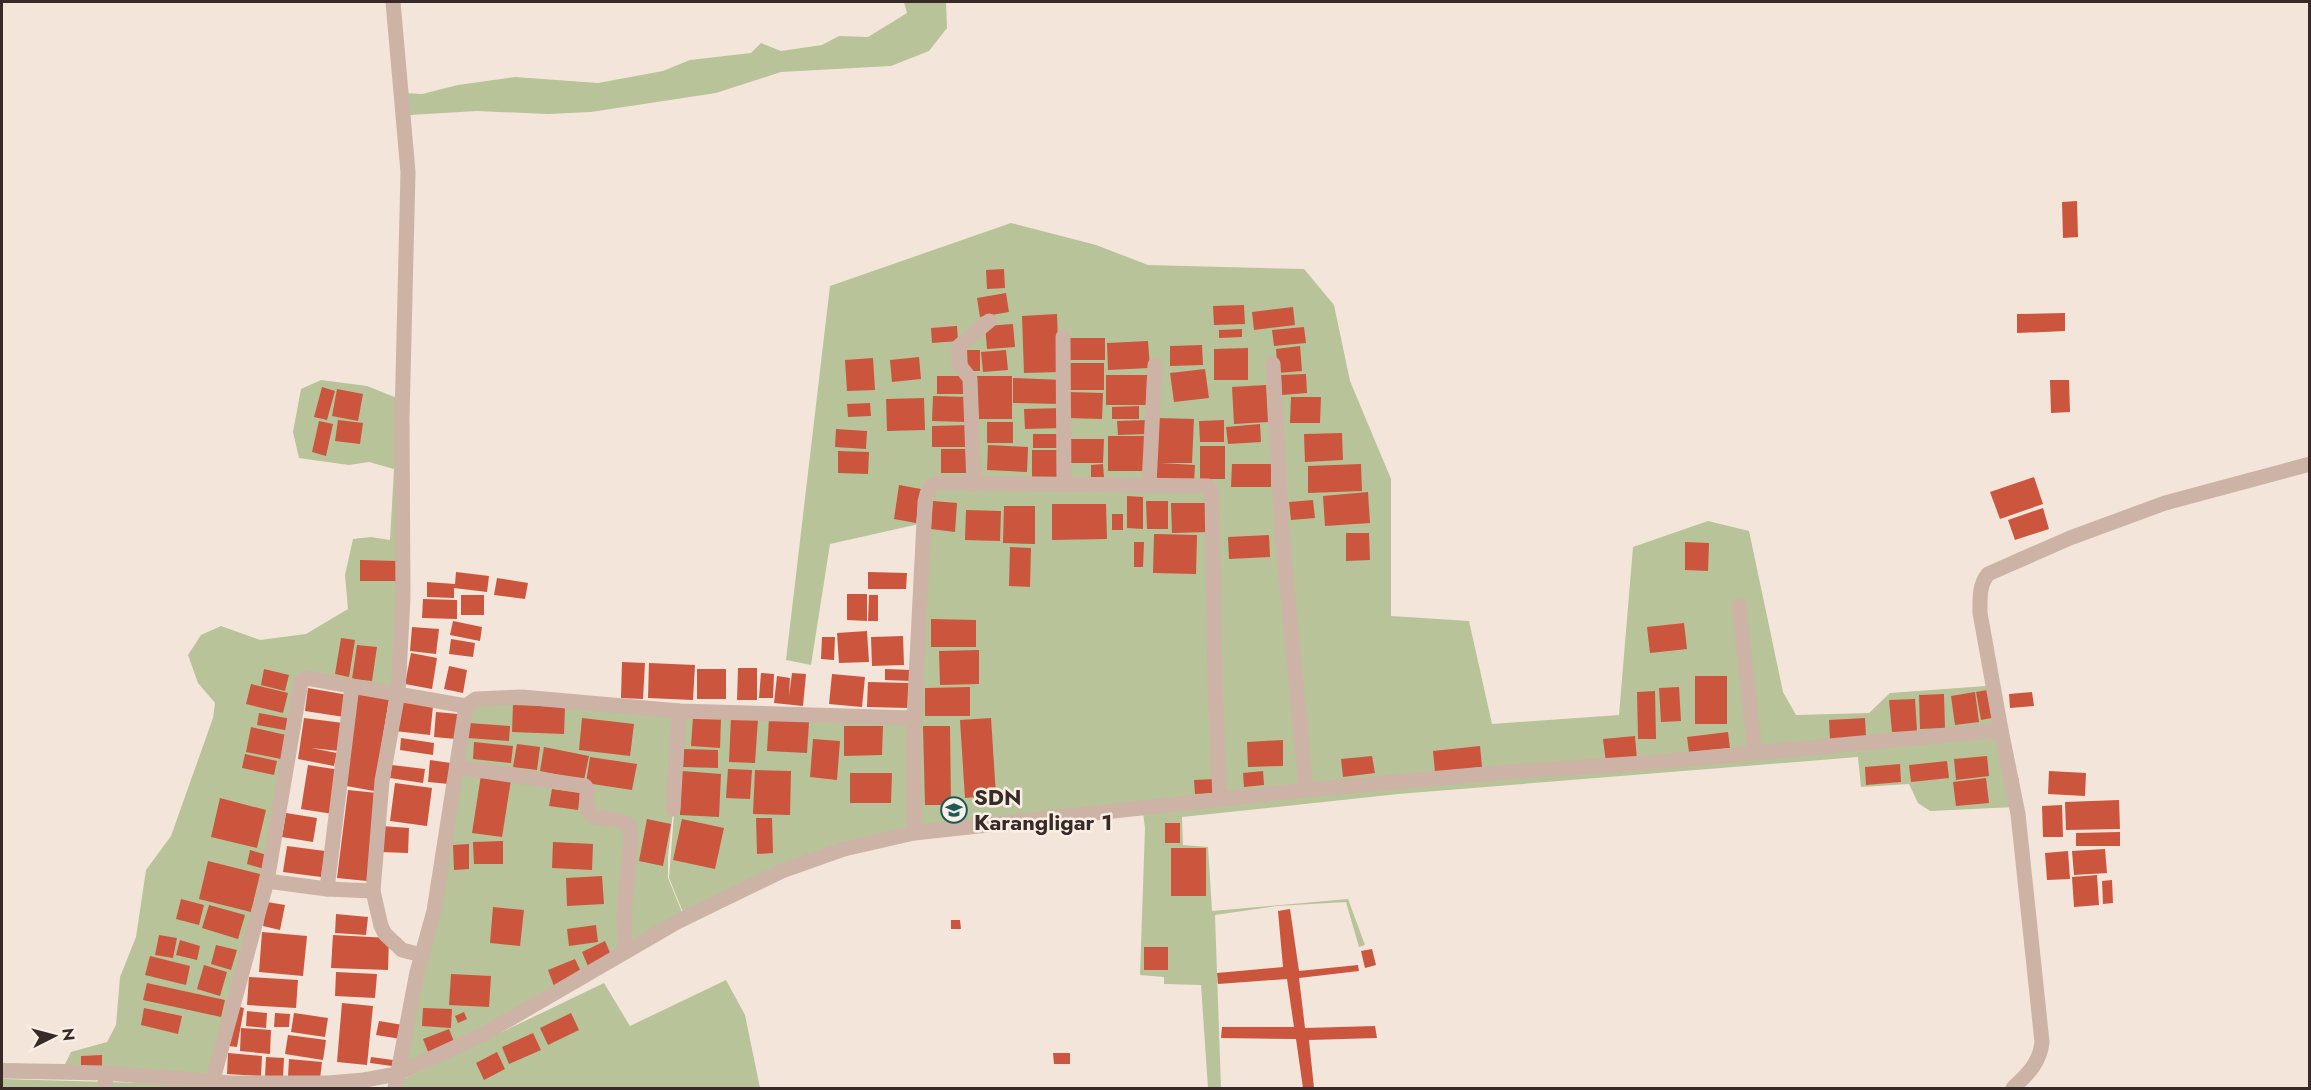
<svg xmlns="http://www.w3.org/2000/svg" width="2311" height="1090" font-family="Jost,sans-serif">
<style>
.green{fill:#b8c399}
.building{fill:#cc553e}
.lines{fill:none;stroke-linecap:round;stroke-linejoin:round}
.minor{stroke:#ccb3a5;stroke-width:15}
.tertiary{stroke:#ccb3a5;stroke-width:15}
.labels{text-anchor:middle;stroke-width:5;stroke-linejoin:round;paint-order:stroke}
.poi-label{font-size:22px;font-weight:bold;fill:#372a27;stroke:#faefe6;text-anchor:start}
</style>
<rect width="100%" height="100%" fill="#f3e5da"/>
<g class="green">
<path d="M904 2H946L947 28 929 51 891 66 781 72 716 93 591 112 548 114 477 111 410 115 404 93 422 94 458 85 515 77 598 83 663 71 690 60 751 53 761 43 781 51 822 45 839 36 868 37 907 13Z"/>
<path d="M1011 223 1096 245 1148 265 1304 269 1334 305 1350 381 1391 479V616L1469 621 1492 724 1619 715 1633 547 1708 521 1749 531 1783 692 1796 715 1869 713 1890 693 1986 686 2019 780 2015 807 1930 811 1918 803 1909 784 1861 787 1858 757 1398 794 1182 817 1183 845 1208 847 1212 911 1348 899 1365 945 1359 947 1346 902 1277 906 1215 915 1221 1088H1208L1201 985 1164 984V977L1140 975 1145 828 1142 805 920 826 919 524 830 544 811 665 786 660 830 286Z"/>
<path d="M321 380 367 386 397 398 396 693 309 677 214 1081 2 1075V1063L65 1064 71 1052 107 1042 116 1025 120 977 136 937 146 870 171 836 213 718 215 703 198 683 188 655 201 635 221 626 260 640 306 634 348 609 345 575 353 539 371 537 390 540 394 469 369 462 349 465 299 458 293 432 301 389Z"/>
<path d="M491 696 916 717 914 831 838 849 687 922 669 878 677 776 668 856V878L686 922 403 1076 465 703Z"/>
<path d="M726 980 745 1015 760 1088H402V1080L604 983 630 1026Z"/>
<path d="M2 1079 144 1083 240 1088H2Z"/>
</g>
<g class="building">
<path d="M2077 201 2078 237 2063 238 2062 202Z"/>
<path d="M1004 269 1005 288 987 289 986 270Z"/>
<path d="M1006 293 1009 312 980 317 977 298Z"/>
<path d="M1244 305 1245 324 1214 325 1213 306Z"/>
<path d="M1293 307 1295 325 1254 330 1252 312Z"/>
<path d="M2065 313V331L2017 333V314Z"/>
<path d="M1057 314 1059 372 1024 373 1022 316Z"/>
<path d="M1013 324 1015 347 987 349 985 326Z"/>
<path d="M957 326 958 341 932 343 931 328Z"/>
<path d="M1304 327 1306 343 1274 346 1272 330Z"/>
<path d="M1242 329V337L1219 338V330Z"/>
<path d="M1066 338H1105V360H1065Z"/>
<path d="M1148 341 1150 368 1108 370 1107 343Z"/>
<path d="M1202 345 1203 365 1170 366V346Z"/>
<path d="M1300 346 1302 371 1278 373 1276 349Z"/>
<path d="M1248 348V380H1214V349Z"/>
<path d="M967 350H980V371H968Z"/>
<path d="M1006 350 1008 370 983 372 981 352Z"/>
<path d="M919 357 921 379 892 382 890 360Z"/>
<path d="M873 358 875 390 847 391 845 360Z"/>
<path d="M1068 363H1104V390H1067Z"/>
<path d="M1205 369 1209 398 1174 402 1170 373Z"/>
<path d="M1306 374 1307 393 1282 395 1281 375Z"/>
<rect x="1106" y="375" width="43" height="30"/>
<rect x="937" y="376" width="29" height="18"/>
<path d="M977 376H1012V419H976Z"/>
<path d="M1013 378 1062 380 1061 404 1013 403Z"/>
<path d="M2050 380H2069L2070 412 2051 413Z"/>
<path d="M1266 385 1268 422 1234 424 1232 387Z"/>
<path d="M322 387 335 391 327 420 314 417Z"/>
<path d="M337 389 363 394 358 421 332 416Z"/>
<path d="M1067 392 1103 393 1102 419 1066 418Z"/>
<path d="M933 396 967 397 966 422 932 421Z"/>
<path d="M1291 397H1321L1320 423H1290Z"/>
<path d="M924 398 925 430 887 431 886 399Z"/>
<path d="M870 403 871 416 848 417 847 404Z"/>
<path d="M1139 406V419H1112V407Z"/>
<path d="M1063 408V428L1025 429 1024 409Z"/>
<path d="M1157 418 1194 419 1192 463H1160L1195 465 1194 483 1155 481Z"/>
<path d="M338 420 363 423 360 444 335 441Z"/>
<path d="M1149 420V434L1118 435 1117 421Z"/>
<path d="M1224 420V442H1200L1199 421Z"/>
<path d="M319 421 333 424 326 456 312 452Z"/>
<rect x="987" y="422" width="26" height="21"/>
<path d="M1260 424 1261 442 1228 444 1226 427Z"/>
<path d="M970 425 971 447H932V426Z"/>
<path d="M836 429 867 431 866 449 835 447Z"/>
<path d="M1342 433 1343 460 1305 462 1304 434Z"/>
<rect x="1033" y="434" width="29" height="14"/>
<rect x="1108" y="436" width="40" height="35"/>
<path d="M1067 439H1104L1103 463H1067Z"/>
<path d="M988 445 1028 447 1027 472 987 470Z"/>
<rect x="1200" y="446" width="25" height="33"/>
<path d="M941 449H967L966 473H941Z"/>
<rect x="1032" y="450" width="31" height="32"/>
<path d="M838 451 869 452 868 474 838 473Z"/>
<path d="M1103 464 1104 477H1091V465Z"/>
<path d="M1232 464H1271V487H1231Z"/>
<path d="M1361 464 1362 491 1308 493V466Z"/>
<path d="M2034 477 2043 504 2000 519 1990 492Z"/>
<path d="M899 485 921 489 916 523 894 519Z"/>
<path d="M1368 492 1370 523 1325 526 1323 496Z"/>
<path d="M1127 496 1143 497V529L1127 528Z"/>
<path d="M1313 500 1315 518 1291 520 1289 502Z"/>
<path d="M933 501 957 503 955 532 931 529Z"/>
<path d="M1146 501H1168V529H1147Z"/>
<path d="M1171 503H1207L1208 532 1172 533Z"/>
<path d="M1052 504H1106L1107 539 1052 540Z"/>
<path d="M1004 506H1035V544L1003 543Z"/>
<path d="M2043 508 2049 529 2015 540 2008 520Z"/>
<path d="M966 510 1001 511 1000 541 965 540Z"/>
<rect x="1112" y="514" width="11" height="16"/>
<path d="M1346 533H1369L1370 560 1346 561Z"/>
<path d="M1154 534 1197 535 1196 574 1153 573Z"/>
<path d="M1269 535 1270 557 1229 559 1228 537Z"/>
<path d="M1134 542H1144L1143 567H1134Z"/>
<path d="M1685 542 1709 543 1708 571 1685 570Z"/>
<path d="M1010 547 1031 548 1030 587 1009 586Z"/>
<path d="M360 560 397 561V581H360Z"/>
<path d="M456 572 489 576 487 592 454 588V598L427 597V582L455 584Z"/>
<path d="M868 572 907 573 906 589H868Z"/>
<path d="M497 578 528 583 525 599 494 595Z"/>
<path d="M847 594H867V621L847 620Z"/>
<rect x="461" y="595" width="23" height="20"/>
<path d="M869 595H878V621H868Z"/>
<path d="M423 599 457 600V619L422 618Z"/>
<path d="M931 619 976 620V647H931Z"/>
<path d="M453 621 482 627 480 641 450 635Z"/>
<path d="M1684 623 1687 649 1650 653 1647 627Z"/>
<path d="M412 627 439 629 436 654 410 651Z"/>
<path d="M867 631 869 662 839 663 837 633Z"/>
<path d="M903 636 904 665 872 666 871 637Z"/>
<path d="M822 637H835L834 660 821 659Z"/>
<path d="M341 638 355 640 349 677 335 674Z"/>
<path d="M451 639 475 643 473 657 449 654Z"/>
<path d="M357 645 377 647 372 681 352 679Z"/>
<path d="M979 650V684L940 685 939 651Z"/>
<path d="M411 653 437 658 432 689 405 684Z"/>
<path d="M622 662 645 663 643 699 621 698Z"/>
<path d="M649 663 695 665 693 700 648 698Z"/>
<path d="M449 666 467 670 463 693 444 689Z"/>
<path d="M738 668H757V700H737Z"/>
<path d="M264 669 289 675 285 691 261 685Z"/>
<rect x="697" y="669" width="29" height="30"/>
<path d="M885 669 911 670V681L885 680Z"/>
<path d="M761 673 774 674 773 698H759Z"/>
<path d="M792 673 806 674 803 706 774 703 777 676 790 678 789 696Z"/>
<path d="M832 674 865 677 862 707 829 704Z"/>
<rect x="1695" y="676" width="32" height="48"/>
<path d="M868 682 909 683 908 708 867 707Z"/>
<path d="M251 684 288 693 283 713 246 704Z"/>
<path d="M970 687V716H925V688Z"/>
<path d="M1679 687 1681 721 1661 722 1659 688Z"/>
<path d="M308 688 348 695 344 717 305 711Z"/>
<path d="M1993 689 1997 717 1981 720 1976 692Z"/>
<path d="M1655 691 1656 739H1638L1637 692Z"/>
<path d="M1975 692 1979 722 1955 725 1951 696Z"/>
<path d="M2032 692 2034 706 2010 708 2009 694Z"/>
<path d="M356 693 389 699 374 791 341 785Z"/>
<path d="M1944 694 1945 728 1920 729 1919 695Z"/>
<path d="M1915 699 1917 731 1892 732 1889 700Z"/>
<path d="M398 702 433 706 430 735 395 731Z"/>
<path d="M513 705 565 707 564 734 512 732Z"/>
<path d="M436 712 458 714 456 739 434 737Z"/>
<path d="M259 713 292 719 290 731 257 725Z"/>
<path d="M693 717 721 719 720 748 691 746Z"/>
<path d="M731 717 758 719 755 763 729 762Z"/>
<path d="M304 718 343 723 339 751 311 748 337 753 334 766 298 759Z"/>
<path d="M582 718 634 724 630 756 579 750Z"/>
<path d="M991 718 996 795 965 798 960 720Z"/>
<path d="M1865 718 1866 737 1830 740 1829 720Z"/>
<path d="M769 719 809 722 807 753 767 751Z"/>
<path d="M469 723 510 726 509 741 468 738Z"/>
<path d="M844 726H883L882 755 844 756Z"/>
<path d="M923 726H950L951 805H925Z"/>
<path d="M251 727 286 735 281 759 246 752Z"/>
<path d="M1728 732 1730 748 1689 752 1687 737Z"/>
<path d="M1635 736 1637 760 1606 763 1603 739Z"/>
<path d="M401 738 434 743 433 755 400 750Z"/>
<path d="M813 739 840 741 837 780 810 777Z"/>
<path d="M1283 740V766L1248 767 1247 742Z"/>
<path d="M474 742 513 746 511 763 473 759Z"/>
<path d="M517 744 540 747 537 770 513 767Z"/>
<path d="M1480 746 1482 767 1435 772 1433 751Z"/>
<path d="M544 747 589 756 584 780 540 771Z"/>
<path d="M684 749 718 750V768L683 767Z"/>
<path d="M245 754 277 761 274 775 242 768Z"/>
<path d="M1372 756 1375 773 1343 777 1341 759Z"/>
<path d="M1987 756 1989 776 1956 780 1954 759Z"/>
<path d="M590 757 637 764 632 790 586 783Z"/>
<path d="M430 760 451 763 449 784 428 782Z"/>
<path d="M1947 761 1949 778 1911 782 1909 765Z"/>
<path d="M1900 764 1901 782 1866 785 1865 767Z"/>
<path d="M308 765 340 770 333 814 301 809Z"/>
<path d="M392 765 425 769 423 783 390 778Z"/>
<path d="M728 769 752 770 750 799 726 798Z"/>
<path d="M755 770 791 771 790 815 753 814Z"/>
<path d="M682 771 721 774 719 817 680 815Z"/>
<path d="M1263 771 1264 785 1244 787 1243 773Z"/>
<path d="M2049 771 2086 773 2085 796 2048 794Z"/>
<path d="M850 773H892L891 803H850Z"/>
<path d="M481 775 511 780 502 837 472 833Z"/>
<path d="M1986 778 1989 803 1956 806 1953 782Z"/>
<path d="M1216 779 1217 793 1195 794 1194 780Z"/>
<path d="M395 783 432 788 427 826 390 821Z"/>
<path d="M552 789 580 793 578 810 549 806Z"/>
<path d="M348 790 377 793 367 881 337 878Z"/>
<path d="M220 798 266 810 257 848 211 837Z"/>
<path d="M2119 800 2120 829 2066 830 2065 802Z"/>
<path d="M2062 805 2063 837H2043L2042 806Z"/>
<path d="M286 813 317 818 313 842 282 837Z"/>
<path d="M756 818H772L773 853 757 854Z"/>
<path d="M647 819 671 824 663 866 639 861Z"/>
<path d="M682 819 724 828 715 869 673 860Z"/>
<rect x="1165" y="823" width="15" height="20"/>
<path d="M382 826 409 828 408 853 380 852Z"/>
<path d="M2120 832V846H2076V833Z"/>
<path d="M503 841V864H474L473 842Z"/>
<path d="M553 842 593 844 592 870 552 868Z"/>
<path d="M469 844V869L454 870 453 845Z"/>
<path d="M287 846 325 851 321 877 283 872Z"/>
<rect x="1171" y="848" width="35" height="48"/>
<path d="M2105 849 2107 873 2074 875 2072 851Z"/>
<path d="M250 850 267 855 264 869 247 864Z"/>
<path d="M2068 851 2070 879 2047 880 2045 853Z"/>
<path d="M208 861 260 874 251 912 199 899Z"/>
<path d="M2097 875 2099 905 2074 907 2072 877Z"/>
<path d="M602 876 604 904 567 906 566 878Z"/>
<path d="M2112 880 2113 903 2103 904 2102 881Z"/>
<path d="M181 899 204 905 199 925 176 919Z"/>
<path d="M267 902 285 905 280 930 263 926Z"/>
<path d="M209 905 245 915 238 939 202 928Z"/>
<path d="M493 907 524 910 520 946 490 943Z"/>
<path d="M1290 909 1299 971 1358 965 1359 971 1299 978 1305 1028 1375 1026 1377 1038 1309 1040 1314 1088H1303L1296 1039 1221 1038 1222 1027H1294L1287 979 1218 984 1217 973 1283 967 1278 911Z"/>
<path d="M336 914 368 917 366 935 335 933Z"/>
<path d="M951 920H960L961 929H951Z"/>
<path d="M596 925 598 942 569 946 567 929Z"/>
<path d="M262 932 307 936 303 976 259 972Z"/>
<path d="M159 935 177 938 173 958 155 955Z"/>
<path d="M333 935 389 938 388 970 331 968Z"/>
<path d="M180 940 200 946 197 960 176 955Z"/>
<path d="M605 941 611 955 588 966 582 952Z"/>
<path d="M216 945 237 950 231 970 211 964Z"/>
<rect x="1144" y="947" width="24" height="23"/>
<path d="M1372 949 1376 965 1365 968 1361 951Z"/>
<path d="M150 956 190 966 186 985 145 975Z"/>
<path d="M575 959 582 974 554 986 548 970Z"/>
<path d="M204 965 227 972 220 996 197 989Z"/>
<path d="M336 972 377 974 375 998 335 996Z"/>
<path d="M451 974 491 976 489 1007 449 1005Z"/>
<path d="M249 977 298 980 296 1008 247 1005Z"/>
<path d="M147 983 225 1000 221 1017 143 1000Z"/>
<path d="M342 1003 373 1006 367 1065 337 1062Z"/>
<path d="M235 1006 244 1008 237 1047 228 1046Z"/>
<path d="M144 1008 182 1016 178 1034 141 1025Z"/>
<path d="M423 1008 452 1009 451 1028 422 1026Z"/>
<path d="M247 1011 267 1013 266 1028 246 1026Z"/>
<path d="M464 1012 467 1019 458 1023 455 1016Z"/>
<path d="M275 1013 290 1014 289 1027H274Z"/>
<path d="M294 1013 328 1018 325 1037 291 1032Z"/>
<path d="M571 1013 579 1030 548 1045 540 1028Z"/>
<path d="M379 1021 403 1025 401 1039 376 1035Z"/>
<path d="M241 1028 271 1030 270 1054 240 1051Z"/>
<path d="M449 1029 455 1044 429 1054 423 1039Z"/>
<path d="M533 1033 541 1050 509 1064 502 1047Z"/>
<path d="M288 1035 326 1040 323 1060 285 1054Z"/>
<path d="M497 1052 505 1069 484 1080 476 1063Z"/>
<path d="M228 1053 262 1056 261 1076 227 1074Z"/>
<path d="M1053 1053H1070V1064H1054Z"/>
<path d="M102 1055V1068L81 1070V1056Z"/>
<path d="M266 1057 284 1058 283 1078 265 1077Z"/>
<path d="M371 1057 393 1060 392 1066 370 1063Z"/>
<path d="M289 1059 322 1062 320 1079 288 1077Z"/>
</g>
<g class="lines">
<g class="minor">
<path d="M393 2 408 172 402 419 403 598 398 693 382 781 373 891 381 926 385 934 402 950 422 955"/>
<path d="M1063 337 1064 485"/>
<path d="M1273 364 1282 532 1306 790"/>
<path d="M974 485 970 379C959 362 957 370 959 346L989 321"/>
<path d="M1149 485 1155 365"/>
<path d="M1739 606 1755 752"/>
<path d="M2001 730 1980 613C1980 599 1979 585 1988 574L2070 538 2165 503 2310 464"/>
<path d="M457 767 585 786 587 789V805L589 812 594 817 618 820 629 825 631 835 624 917 625 952"/>
<path d="M673 809 679 711"/>
<path d="M914 833V718L925 502C927 493 928 486 938 483L1208 486 1212 493 1215 685 1220 799"/>
<path d="M267 881 327 889 373 891"/>
<path d="M327 889 352 686"/>
<path d="M212 1083 267 881 301 682 306 678 466 706 476 699 522 697 679 711 914 718"/>
<path d="M105 1088 106 1073"/>
<path d="M395 1088 417 972 434 911 466 706"/>
</g>
<path class="tertiary" d="M2 1071 106 1073 232 1083H328L364 1080 397 1074 484 1034 677 922 782 871 844 849 914 833 1306 790 1508 772 1659 762 2001 730 2018 814 2042 1042C2040 1063 2027 1075 2013 1088"/>
</g>
<defs>
<g id="school-ring" transform="scale(1.35)"><circle r="9.5" fill="#faefe6" stroke="#1a5a59" stroke-width="1.5"/><path d="M0-5L7-2L0 1L-7-2ZM-4 1L0 2.5L4 1V4Q0 6-4 4Z" fill="#1a5a59"/></g>
</defs>
<g fill-rule="evenodd">
<use href="#school-ring" x="954" y="810"/>
</g>
<g class="labels">
<g class="poi-label">
<text x="974" y="805">SDN<tspan x="974" dy="25">Karangligar 1</tspan></text>
</g>
</g>
<rect width="2311" height="1090" fill="none" stroke="#372a27" stroke-width="6"/>
<g transform="translate(54 1036) rotate(84)" stroke="#faefe6" stroke-width="4.5" paint-order="stroke">
<path d="M0-4.5L10 22L0 15L-10 22Z" fill="#372a27"/>
<text y="-9" font-size="16" font-weight="bold" text-anchor="middle" fill="#372a27">N</text>
</g>
</svg>
